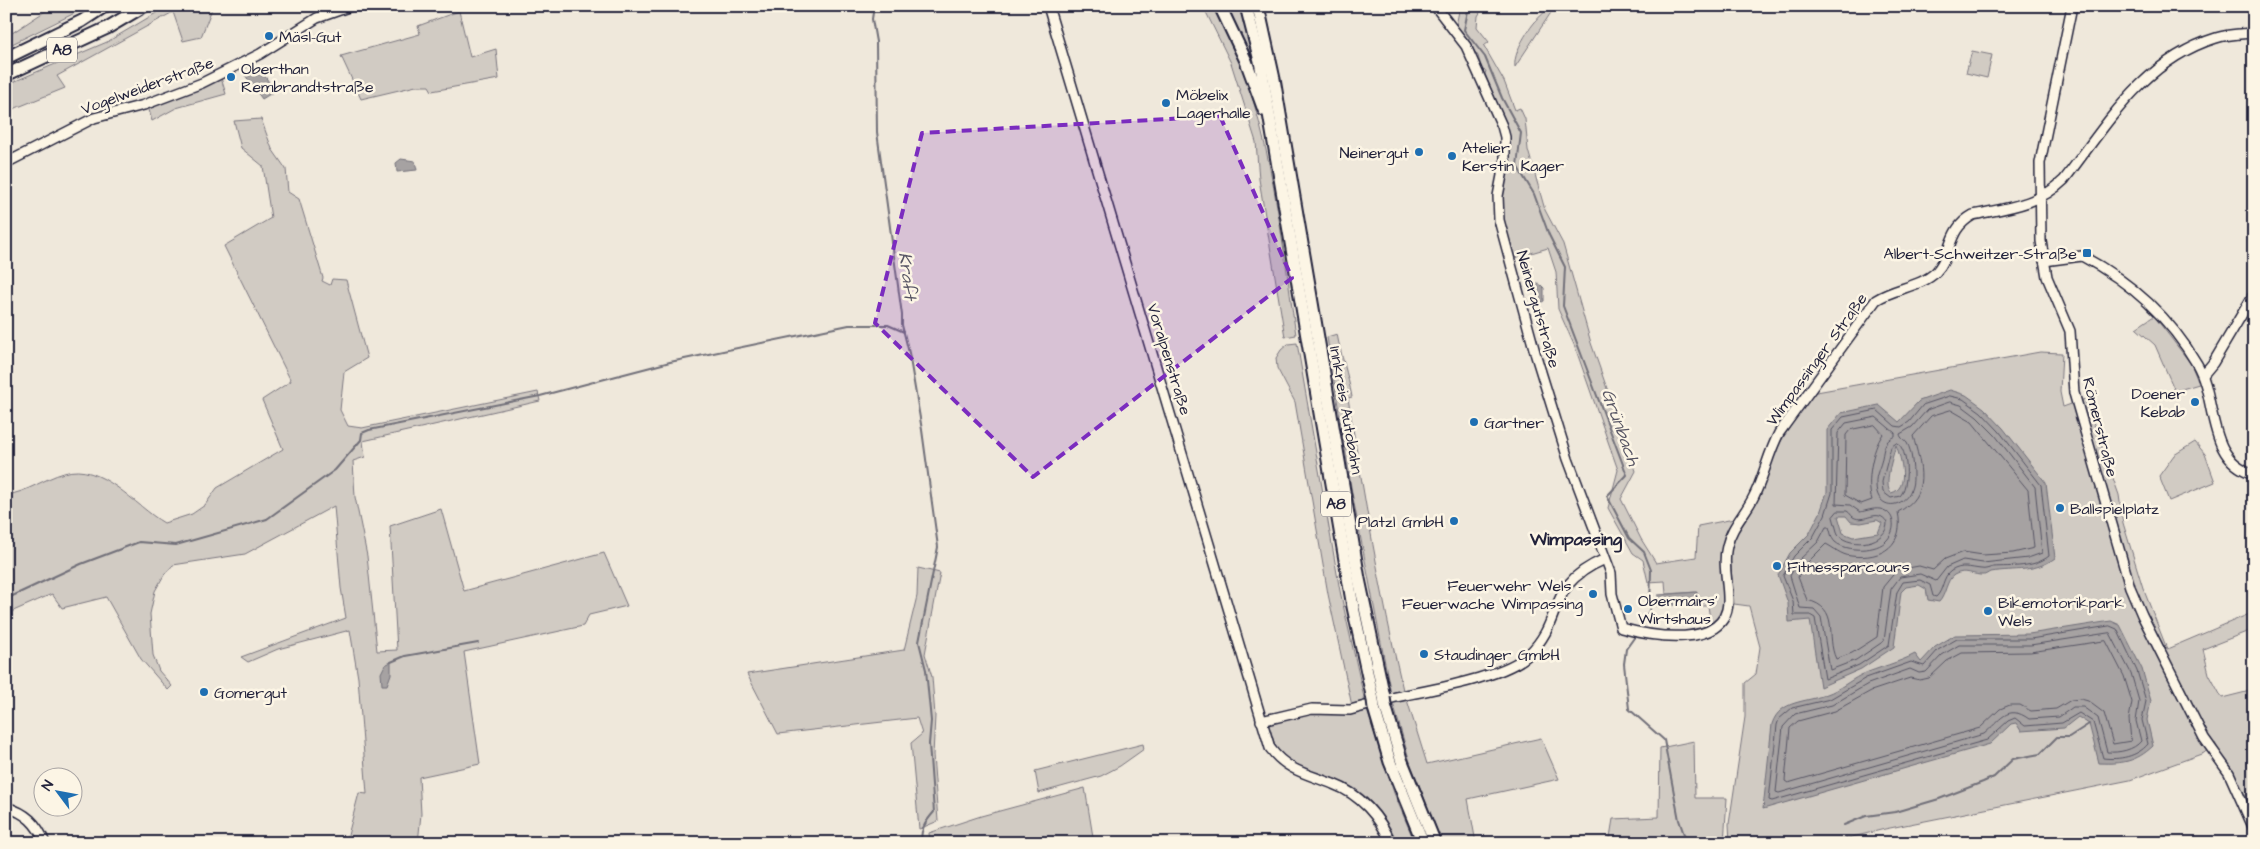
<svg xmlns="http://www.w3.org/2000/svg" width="2260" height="849" font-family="'Architects Daughter',sans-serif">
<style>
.green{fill:#d1cbc3;stroke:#7a767f}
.water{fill:#a6a2a2;stroke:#716f79;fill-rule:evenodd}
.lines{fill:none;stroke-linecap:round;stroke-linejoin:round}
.shore{stroke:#575564;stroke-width:1}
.stream{stroke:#716f79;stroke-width:2}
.secondary-casing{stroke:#22223b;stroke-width:12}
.highway-casing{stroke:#22223b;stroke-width:15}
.secondary{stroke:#fcf5e5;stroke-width:9}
.highway{stroke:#fcf5e5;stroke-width:11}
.highway-bridge-casing{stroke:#22223b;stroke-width:15;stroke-linecap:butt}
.highway-bridge{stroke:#fcf5e5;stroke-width:11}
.marked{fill:#7b2cbf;fill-opacity:0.2;stroke:#7b2cbf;stroke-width:4;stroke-dasharray:10 6;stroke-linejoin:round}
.poi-dot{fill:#1f6fb2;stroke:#fcf5e5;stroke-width:2}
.labels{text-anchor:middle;stroke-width:5;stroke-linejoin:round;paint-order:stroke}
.shield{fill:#fcf5e5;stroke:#63616e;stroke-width:1}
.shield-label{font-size:15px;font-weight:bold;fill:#22223b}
.poi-label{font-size:16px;fill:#22223b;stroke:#fcf5e5;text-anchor:start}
.street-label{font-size:16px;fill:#22223b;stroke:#fcf5e5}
.water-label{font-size:18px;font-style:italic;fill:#575564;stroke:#fcf5e5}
.neighbourhood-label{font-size:18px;font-weight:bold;fill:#22223b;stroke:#fcf5e5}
</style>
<rect width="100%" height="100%" fill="#efe8db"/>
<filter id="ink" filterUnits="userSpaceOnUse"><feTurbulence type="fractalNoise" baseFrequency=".02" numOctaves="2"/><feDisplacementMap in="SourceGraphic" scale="10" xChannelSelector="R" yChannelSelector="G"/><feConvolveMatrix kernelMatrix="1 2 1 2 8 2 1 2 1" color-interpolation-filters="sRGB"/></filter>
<g filter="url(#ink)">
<g class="green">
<path d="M53 6H89L6 47V37Z"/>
<path d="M168 6H213L201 37 183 41 173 12 57 76 65 88 6 112V85L107 42Z"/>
<path d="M1203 6H1212C1269 98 1280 230 1296 335L1285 337 1259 179 1256 142 1231 63Z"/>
<path d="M1225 6H1240L1256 68H1253Z"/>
<path d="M1460 6H1484L1478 16 1477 27 1489 42 1484 46 1504 81 1515 110 1520 108 1525 119 1528 150 1545 210 1563 244 1591 343 1636 471 1621 499 1641 539 1656 563 1696 557 1698 526 1734 519C1717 551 1723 575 1725 611L1711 625 1708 606H1696V592L1666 594 1665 581 1648 582 1643 560 1633 553 1608 508 1618 470 1575 347 1558 309 1556 272 1548 248 1514 258 1502 213 1501 196 1508 166 1498 106 1485 74 1486 71 1482 70 1478 56 1456 26Z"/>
<path d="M1555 6H1572L1552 11 1515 67C1512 50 1538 11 1555 6Z"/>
<path d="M459 11 470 57 496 49 499 79 432 91 429 86H416L361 99 341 56 420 34 418 26Z"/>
<path d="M1972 51 1992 55 1987 78 1966 73Z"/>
<path d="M221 78 226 94 176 108 152 121 148 106Z"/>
<path d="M261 119 272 149 286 169 288 192 299 199 323 278 322 281 330 285 332 279 346 280 367 358 344 372 340 410 348 426 362 428 538 392 540 401 363 441 365 457 353 461 355 497 367 556 377 651 397 650 390 526 441 509 464 591 604 553 627 606 589 615 583 626 464 652 480 764 419 777 421 814 418 843H346L359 793 367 794 358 678 350 630 278 649 248 662 241 657 346 618 341 588 334 506 245 554 173 565 164 575 155 591 150 614 153 655 159 671 172 686 168 690 141 659 106 597 62 608 52 594 11 612 6 622V495C28 492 43 479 64 473 101 461 135 506 164 523L192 514 205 505 217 488 283 449 262 400 291 381 224 246 271 218 263 166 241 148 234 121Z"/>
<path d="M2154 316 2191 364 2199 384 2175 391 2155 345 2136 328Z"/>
<path d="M1337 334C1341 356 1348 374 1352 397L1348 398C1364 496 1380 593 1403 690L1391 694 1352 493 1327 337Z"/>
<path d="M1297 343 1340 591 1365 702 1352 706 1328 594 1295 402 1277 368 1276 358 1281 350 1288 344Z"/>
<path d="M2040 352 2062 353 2060 392 2063 407 2085 399 2119 495 2123 523 2143 588 2167 649 2254 612V629L2203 649 2209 674 2222 698 2254 690V824L2215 743 2204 753 2130 780 1885 829 1828 843H1730L1729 824 1745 717V683L1756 674 1760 647 1749 606 1734 604 1730 555 1733 536 1760 495 1773 454 1811 393Z"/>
<path d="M2195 442 2205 454 2215 482 2169 501 2159 476 2174 455Z"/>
<path d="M918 568 940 573 925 654 932 677 935 716 933 755 938 821 919 829 911 743 922 734 917 718 778 734 747 674 904 650 917 596Z"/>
<path d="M1407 700 1427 764 1541 738 1559 779 1468 799 1476 843H1442L1410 762 1393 703Z"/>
<path d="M1367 710 1394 793 1415 843H1398C1390 826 1377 805 1361 793 1337 774 1294 777 1277 749 1273 742 1271 731 1268 723L1312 711 1352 714Z"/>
<path d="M1694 741 1695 798H1727L1724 843H1609L1613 819 1659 817 1660 748Z"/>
<path d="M1143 744 1144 749 1120 766 1101 776 1039 793 1035 771Z"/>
<path d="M1085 788 1094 843H930L929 833 981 816Z"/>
</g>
<g class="water">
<path d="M258 66 275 91 262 99 245 75Z"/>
<path d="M401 159 415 161 417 170 397 172 396 163Z"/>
<path d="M1539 283 1544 288V301L1542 302 1538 300 1534 286Z"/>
<path d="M1950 390 1966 395 1984 408 2003 428 2046 483 2055 558C2035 573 2015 568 1991 572 1989 573 1987 575 1984 575 1973 576 1966 568 1954 575 1946 580 1946 595 1939 602L1928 600 1926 589 1919 585 1906 587 1901 592 1894 647 1861 669 1820 687 1810 620 1789 622 1788 603 1778 575 1790 553 1809 534 1820 513 1827 492V430L1841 413 1879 405 1899 422 1919 401ZM1896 445C1901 458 1910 489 1891 493 1883 485 1893 456 1896 445ZM1838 516H1846L1851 522 1861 523 1877 520 1882 523 1878 533 1853 537 1843 533Z"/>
<path d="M1697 592 1696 604 1656 606 1658 595Z"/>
<path d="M2111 621 2120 625 2142 669 2151 701 2147 720 2153 746C2136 762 2122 764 2099 763L2089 724 2078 717 2064 728 2021 731 2016 723 2011 724 1990 744 1763 809 1772 724C1780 699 1807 703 1827 694 1839 690 1849 681 1861 675 1879 667 1898 663 1915 654L1921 662 1935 647 1955 635 2029 634Z"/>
<path d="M391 662V674L387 685H382L381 673 385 665Z"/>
</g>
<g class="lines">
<g class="shore">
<path d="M1950 396 1963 399 1981 412 1999 431 2041 485 2049 556C2034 568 2011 566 1993 567 1989 568 1985 570 1981 569 1970 568 1962 564 1951 571 1942 577 1944 590 1936 597L1933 596 1930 585 1920 580 1903 582 1897 592 1889 645 1859 665 1825 679 1815 618 1810 615H1794L1793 601 1783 576 1794 556 1813 537 1825 515 1832 493V430L1843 417 1877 410 1895 426 1901 427 1909 422 1923 405Z"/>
<path d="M1950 402 1961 405 1977 417 1995 435 2035 487 2042 553 2028 558 1983 563 1963 560 1947 567 1936 581 1920 574 1900 577 1891 589 1884 641 1856 660 1830 670 1821 617 1814 609 1800 608 1790 576 1799 560 1818 542 1826 527H1829C1831 532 1831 538 1835 542 1847 552 1877 552 1887 540 1897 529 1895 512 1880 509 1873 508 1866 511 1860 512L1850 505 1836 504 1838 433 1846 423 1876 417 1895 433V436C1884 441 1884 448 1882 458 1881 466 1875 475 1876 484 1876 516 1914 508 1913 477 1913 467 1912 451 1907 443 1904 439 1901 439 1900 434L1912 427 1927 410Z"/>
<path d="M1951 410 1972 422 2028 490 2034 548 2013 553 1983 555 1963 552 1945 559 1933 570 1919 566 1897 570 1883 587 1877 637 1852 653 1836 659C1825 636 1841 608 1807 600L1798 577 1805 565 1826 544C1834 548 1841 555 1851 556 1883 560 1905 544 1898 512 1931 495 1921 465 1913 436L1931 416Z"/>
<path d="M1875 425 1883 434C1872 449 1866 483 1872 500L1861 504 1845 495 1846 435 1850 430Z"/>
<path d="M1897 443C1909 449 1909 487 1900 496L1891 498 1883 492 1882 482 1891 447Z"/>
<path d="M1838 511H1847C1850 513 1851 515 1853 517 1865 524 1877 507 1887 522 1888 544 1851 549 1838 535L1833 517Z"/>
<path d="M2110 626 2117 629 2137 671 2146 701 2142 720 2148 744C2137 757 2119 760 2103 758L2093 722 2079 713 2062 723 2025 726 2015 718 2008 721 1987 740 1772 801 1769 800 1777 725 1779 719 1792 708 1830 699 1866 678 1911 662 1924 666 1938 650 1957 639H2030Z"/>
<path d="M2110 633 2131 673 2139 701 2136 721 2141 741C2134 750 2119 753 2107 752L2098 718 2083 707H2073L2059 717 2029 719C2007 703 2000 721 1984 734L1779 793 1776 792 1783 727 1795 714 1832 705 1868 684 1910 669 1919 673 1926 672 1942 655 1959 645H2030Z"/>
<path d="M2106 641 2124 676 2132 702 2129 719 2131 741 2113 744 2104 713 2088 701 2081 699 2071 700 2056 709 2031 711 2020 705H2010L2000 709 1980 728 1788 783 1785 781 1790 728 1798 721 1835 711 1871 691 1910 678 1920 680 1929 678 1947 661 1962 653 2030 652Z"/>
</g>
<g class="stream">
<path d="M874 6 872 19 876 42 877 132 902 315V325L909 353 922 430 938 547 919 642 926 670 931 721 929 744 934 812C926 821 919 831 922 843"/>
<path d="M1469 6 1464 30 1485 57 1502 98 1521 133 1517 166 1534 194 1549 235 1565 267 1563 306 1627 475 1607 496 1629 538 1644 552 1651 570 1650 609 1640 628"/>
<path d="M6 599 81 564 139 542 176 545 267 519 335 470 361 440 362 433 369 430 540 396 670 362 849 325H888L904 332"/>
<path d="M1636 635 1626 649 1624 664 1629 709 1664 740 1679 820 1687 843"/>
<path d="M391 662 405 656 478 643"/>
<path d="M1844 825 1866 816 1895 812 1939 799 1983 782 1994 777 2013 759 2040 754 2057 737H2069L2089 724"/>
</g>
<g class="secondary-casing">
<g id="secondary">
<path d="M1048 6 1270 748C1287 771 1308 774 1333 784 1360 794 1380 817 1391 843"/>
<path d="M1435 6 1466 46 1502 126 1505 137V160L1498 196 1499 220 1536 356 1568 459 1611 573 1612 594 1621 628C1650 636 1725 650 1728 603 1729 584 1722 565 1727 546 1731 527 1746 513 1754 496 1764 476 1768 454 1779 433L1876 300C1894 288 1921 287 1936 272 1953 254 1946 230 1973 215 2006 208 2039 205 2064 180 2107 124 2144 60 2216 38 2228 34 2241 34 2254 33"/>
<path d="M2072 6 2040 163 2041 241 2047 277 2070 331 2074 393 2130 587 2142 615 2204 738 2229 773 2254 829"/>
<path d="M6 163 94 118 144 105 202 83 260 54 317 18 351 6"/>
<path d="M2044 261 2082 256C2131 282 2169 316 2197 364 2218 400 2205 459 2254 474"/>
<path d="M2203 375 2213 363 2254 294"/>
<path d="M1392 698C1427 690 1505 678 1529 654 1566 618 1543 586 1605 559"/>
<path d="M1261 721 1312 709 1350 710 1365 706"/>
<path d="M6 807C26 813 37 823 45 843"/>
</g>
</g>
<g class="highway-casing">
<g id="highway">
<path d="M1220 6 1246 61 1264 110"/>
<path d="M1246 6 1260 61 1353 607 1373 700"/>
<path d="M1258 6 1274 79 1359 579 1384 697"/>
<path d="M6 58 82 21 105 6"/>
<path d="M6 75 107 28 144 6"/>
<path d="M1385 705 1401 759 1435 843"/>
<path d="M1374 708 1390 762 1423 843"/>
</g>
</g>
<use href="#secondary" class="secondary"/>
<use href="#highway" class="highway"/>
<g class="highway-bridge-casing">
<g id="highway-bridge">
<path d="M1384 697 1385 705"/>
<path d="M1373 700 1374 708"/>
</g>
</g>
<use href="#highway-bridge" class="highway-bridge"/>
</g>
</g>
<path class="marked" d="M1220 116 1292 278 1033 477 875 323 922 133Z"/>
<g class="poi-dot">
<circle cx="269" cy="36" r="5"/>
<circle cx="231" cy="77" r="5"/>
<circle cx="1166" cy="103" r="5"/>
<circle cx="1419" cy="152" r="5"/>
<circle cx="1452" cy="156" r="5"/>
<rect x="2082" y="248" width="10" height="10" rx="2.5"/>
<circle cx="2195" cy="402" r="5"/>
<circle cx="1474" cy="422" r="5"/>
<circle cx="2060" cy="508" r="5"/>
<circle cx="1454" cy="521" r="5"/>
<circle cx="1777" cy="566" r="5"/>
<circle cx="1593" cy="594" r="5"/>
<circle cx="1628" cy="609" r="5"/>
<circle cx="1988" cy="611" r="5"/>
<circle cx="1424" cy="654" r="5"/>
<circle cx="204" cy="692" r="5"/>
</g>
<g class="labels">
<g class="shield">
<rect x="47" y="37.5" width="30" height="25" rx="4"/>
<rect x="1321" y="491.5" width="30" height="25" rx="4"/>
</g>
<g class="shield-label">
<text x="62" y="55">A8</text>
<text x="1336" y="509">A8</text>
</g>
<g class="poi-label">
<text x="279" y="42">Mäsl-Gut</text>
<text x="241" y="74">Oberthan<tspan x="241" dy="18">Rembrandtstraße</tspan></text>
<text x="1176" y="100">Möbelix<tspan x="1176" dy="18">Lagerhalle</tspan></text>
<text x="1462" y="153">Atelier<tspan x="1462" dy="18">Kerstin Kager</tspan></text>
<text x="1409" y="158" text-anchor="end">Neinergut</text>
<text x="2077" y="259" text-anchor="end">Albert-Schweitzer-Straße</text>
<text x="2185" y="399" text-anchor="end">Doener<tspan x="2185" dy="18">Kebab</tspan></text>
<text x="1484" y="428">Gartner</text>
<text x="2070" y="514">Ballspielplatz</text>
<text x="1444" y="527" text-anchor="end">Platzl GmbH</text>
<text x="1787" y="572">Fitnessparcours</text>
<text x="1583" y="591" text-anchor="end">Feuerwehr Wels -<tspan x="1583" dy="18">Feuerwache Wimpassing</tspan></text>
<text x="1638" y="606">Obermairs'<tspan x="1638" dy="18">Wirtshaus</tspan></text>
<text x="1998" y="608">Bikemotorikpark<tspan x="1998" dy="18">Wels</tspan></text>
<text x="1434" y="660">Staudinger GmbH</text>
<text x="214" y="698">Gomergut</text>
</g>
<g class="street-label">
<text transform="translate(147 85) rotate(-20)" y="6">Vogelweiderstraße</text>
<text transform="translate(1539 309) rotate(74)" y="6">Neinergutstraße</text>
<text transform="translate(1170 359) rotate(73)" y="6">Voralpenstraße</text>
<text transform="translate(1816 359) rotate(-54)" y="6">Wimpassinger Straße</text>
<text transform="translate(1347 410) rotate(80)" y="6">Innkreis Autobahn</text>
<text transform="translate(2101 427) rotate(76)" y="6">Römerstraße</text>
</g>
<g class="water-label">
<text transform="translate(908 276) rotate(83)" y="6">Kraft</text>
<text transform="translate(1621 427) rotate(70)" y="6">Grünbach</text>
</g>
<g class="neighbourhood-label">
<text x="1576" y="545">Wimpassing</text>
</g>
</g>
<rect width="2260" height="849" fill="none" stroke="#fcf5e5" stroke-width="25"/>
<rect x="12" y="12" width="2235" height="824" fill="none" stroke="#22223b" stroke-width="2" filter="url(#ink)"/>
<g transform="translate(58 792) rotate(302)"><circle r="24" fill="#fcf5e5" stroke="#a5a1a1"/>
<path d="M0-4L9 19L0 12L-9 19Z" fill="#1f6fb2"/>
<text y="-8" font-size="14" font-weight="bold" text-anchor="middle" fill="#22223b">N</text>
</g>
</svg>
